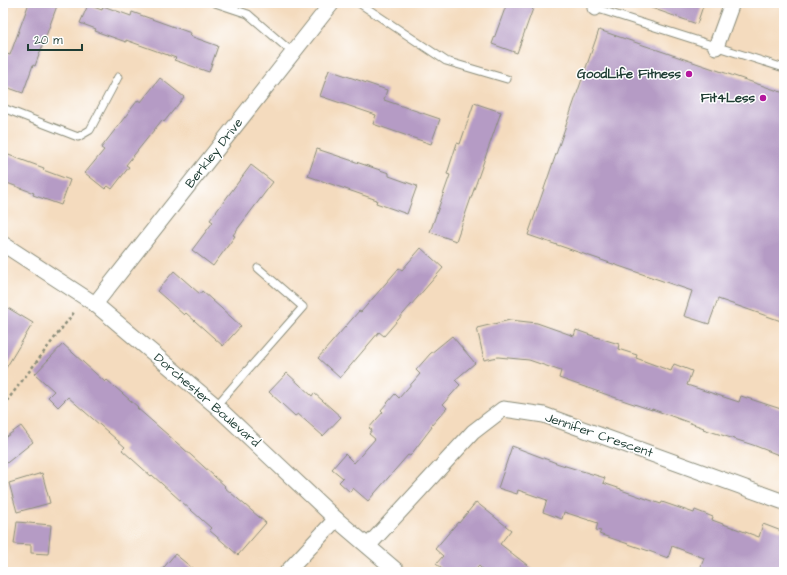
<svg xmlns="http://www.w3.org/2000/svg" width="787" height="575" viewBox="0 0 787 575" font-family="'Architects Daughter',sans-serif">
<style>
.building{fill:#b59bc5}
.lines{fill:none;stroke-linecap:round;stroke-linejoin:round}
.lane-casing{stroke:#8a8c79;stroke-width:9}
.street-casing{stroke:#8a8c79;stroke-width:17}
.path{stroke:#8a8c79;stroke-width:2.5;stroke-dasharray:3 3;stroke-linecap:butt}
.lane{stroke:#fff;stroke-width:7}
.street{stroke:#fff;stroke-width:15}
.poi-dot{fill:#b5179e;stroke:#fff;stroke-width:1.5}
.labels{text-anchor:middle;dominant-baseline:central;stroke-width:3;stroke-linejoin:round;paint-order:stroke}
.poi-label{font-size:13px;font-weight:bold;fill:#1f3d34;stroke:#fff;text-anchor:end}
.street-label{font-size:13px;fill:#1f3d34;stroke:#fff}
</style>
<rect width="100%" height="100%" fill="#fff"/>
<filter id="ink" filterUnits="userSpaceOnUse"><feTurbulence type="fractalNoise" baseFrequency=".025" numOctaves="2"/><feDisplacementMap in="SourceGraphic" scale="8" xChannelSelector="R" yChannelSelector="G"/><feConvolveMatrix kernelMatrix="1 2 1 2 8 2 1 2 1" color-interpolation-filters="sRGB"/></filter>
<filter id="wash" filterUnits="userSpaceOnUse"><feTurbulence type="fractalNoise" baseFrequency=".012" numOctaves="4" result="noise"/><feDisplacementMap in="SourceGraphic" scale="16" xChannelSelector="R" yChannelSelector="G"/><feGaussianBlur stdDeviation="0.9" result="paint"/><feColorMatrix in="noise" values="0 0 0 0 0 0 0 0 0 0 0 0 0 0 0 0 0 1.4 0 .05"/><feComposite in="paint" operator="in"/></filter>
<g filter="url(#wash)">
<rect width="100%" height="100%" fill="#f4dbbe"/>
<g id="blocks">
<g class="building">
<path d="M29,3H58L35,66L33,65L23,93L3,86V64L7,54L10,55Z"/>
<path d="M507,3H535L517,53L492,44Z"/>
<path d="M643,3H704L697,24L643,5Z"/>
<path d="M88,5L102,10L103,6L131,16L132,12L191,33L190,36L218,46L209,72L174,60L176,58L126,40V42L95,31L96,29L80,23Z"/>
<path d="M599,30L784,93V322L718,299L709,324L684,316L692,291L528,235Z"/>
<path d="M329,70L387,90L384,100L440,119L431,144L373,124L376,115L320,96Z"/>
<path d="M160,78L184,97L164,122L162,120L126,165L129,167L112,189L108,186L105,189L85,173L104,150L101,148L138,100L141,102Z"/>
<path d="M474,103L501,112L456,241L430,232L450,175L447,174L457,143L460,144Z"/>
<path d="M317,149L389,173V176L417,186L407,214L376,203L377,200L308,176Z"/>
<path d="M3,153L44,168L43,170L70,180L61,205L33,195L34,193L7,183L8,180L3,178Z"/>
<path d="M251,165L273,182L233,235L235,236L213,266L192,250L213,222L210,220Z"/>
<path d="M421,248L443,268L384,336L379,332L340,378L318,358L359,311L361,312L399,268L402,270Z"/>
<path d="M174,271L200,294L202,291L241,326L223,346L186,313L184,315L157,291Z"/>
<path d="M3,305L33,323L3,373Z"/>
<path d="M510,320L537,323L574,336L576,330L599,338L619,344L618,349L637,355L636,358L671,371L674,364L692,371L687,385L739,402L741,396L784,410V457L753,445L703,429L704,428L652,409V410L628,402L559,378L561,371L529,360L498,357L484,360L477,328Z"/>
<path d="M452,336L475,363L455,380L460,385L443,404L447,408L431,426L432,427L410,456L408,455L368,501L353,488L350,492L339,482L343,478L332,469L345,454L354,463L375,439L369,434L372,430L369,428L383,412L381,410L395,394L399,398L420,374L416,370L430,354Z"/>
<path d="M63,344L105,382L107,380L138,407L137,408L192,456L225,486L224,487L266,523L238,555L209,530L211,528L152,475L151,476L122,450L125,447L68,397L58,407L48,397L54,391L35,374Z"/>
<path d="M287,373L312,396L314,393L341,417L323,436L298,414L295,416L269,392Z"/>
<path d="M21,426L33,442L3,466V439Z"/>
<path d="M512,446L559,464L605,478L603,483L621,489V490L661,504L662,502L694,513L695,510L713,517L712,520L759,537L763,524L784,532V572H699L704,558L672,546L668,558L646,550L599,534L601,531L596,530L598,523L564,512L562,519L543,512L547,500L518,490L517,494L498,488Z"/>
<path d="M42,473L50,503L17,512L9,483Z"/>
<path d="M476,502L511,530L500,544L536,572H485L479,566L473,572H446L436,564L443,556L435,549L458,522L459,523Z"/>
<path d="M17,522L51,525L48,554L31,553V545L14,544Z"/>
<path d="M175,554L197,572H160Z"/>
</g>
</g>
</g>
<g filter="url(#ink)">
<use href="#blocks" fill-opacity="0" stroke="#8a8c79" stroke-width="1"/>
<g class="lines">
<defs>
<g id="lane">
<path d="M215,3L248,14L293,53"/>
<path d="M359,3L446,61L507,79"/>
<path d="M595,8L784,68"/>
<path d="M3,108L78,137L90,130L118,77"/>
<path d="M216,406L303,307L258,268"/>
</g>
<g id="street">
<path d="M595,8L597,3"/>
<path d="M716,47L732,3"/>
<path d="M3,244L95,304L216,406L336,519L398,572"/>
<path d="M95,304L332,3"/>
<path d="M368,546L473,432L503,409L544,415L784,502"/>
<path d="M287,572L336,519"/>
</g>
</defs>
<use href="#lane" class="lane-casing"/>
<use href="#street" class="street-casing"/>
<path class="path" d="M3,406L75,311"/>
<use href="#lane" class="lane"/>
<use href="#street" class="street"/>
</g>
</g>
<g class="poi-dot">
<circle cx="689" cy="74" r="4"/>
<circle cx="763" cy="98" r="4"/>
</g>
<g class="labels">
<g class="poi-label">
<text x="681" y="74">GoodLife Fitness</text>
<text x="755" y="98">Fit4Less</text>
</g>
<g class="street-label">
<text transform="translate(214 153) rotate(-52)">Berkley Drive</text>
<text transform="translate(207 400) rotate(41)">Dorchester Boulevard</text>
<text transform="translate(599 435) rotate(19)">Jennifer Crescent</text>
</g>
</g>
<rect width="787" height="575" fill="none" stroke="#fff" stroke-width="16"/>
<path d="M28 44v6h54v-6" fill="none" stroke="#1f3d34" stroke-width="2"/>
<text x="34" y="44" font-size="12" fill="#1f3d34" stroke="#ffffff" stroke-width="3" paint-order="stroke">20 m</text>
</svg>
